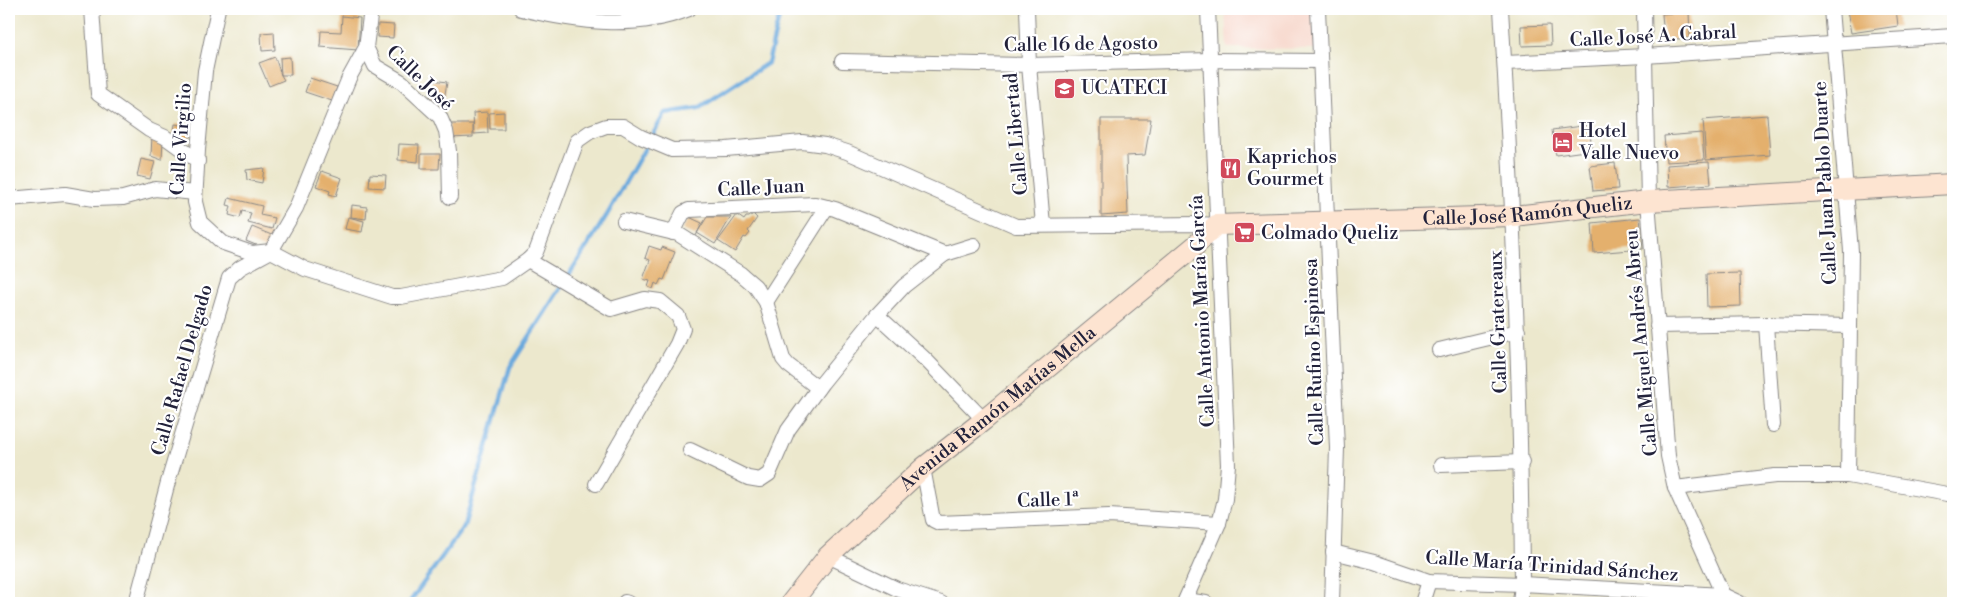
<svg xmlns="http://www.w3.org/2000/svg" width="1962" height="612" viewBox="0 0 1962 612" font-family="'Libre Bodoni',serif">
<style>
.built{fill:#f6d2c4}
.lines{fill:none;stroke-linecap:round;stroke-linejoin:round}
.stream{stroke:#69a8dc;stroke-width:4.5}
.building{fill:#e4b06d}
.street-casing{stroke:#878584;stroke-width:16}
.secondary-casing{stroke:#878584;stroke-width:22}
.street{stroke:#fff;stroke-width:14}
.secondary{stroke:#fde4d1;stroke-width:20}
.labels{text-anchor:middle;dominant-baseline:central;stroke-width:4.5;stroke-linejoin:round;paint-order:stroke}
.street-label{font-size:19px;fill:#22223b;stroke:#fff}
.poi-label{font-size:19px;fill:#22223b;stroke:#fff;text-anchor:start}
</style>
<rect width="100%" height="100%" fill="#fff"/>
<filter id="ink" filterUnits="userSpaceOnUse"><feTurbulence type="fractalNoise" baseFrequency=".02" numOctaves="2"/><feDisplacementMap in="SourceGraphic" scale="10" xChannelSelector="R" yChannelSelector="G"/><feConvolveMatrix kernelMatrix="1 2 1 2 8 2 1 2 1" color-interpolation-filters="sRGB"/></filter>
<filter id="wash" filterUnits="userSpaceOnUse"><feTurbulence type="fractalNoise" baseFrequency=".0096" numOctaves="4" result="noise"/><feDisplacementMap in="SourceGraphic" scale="20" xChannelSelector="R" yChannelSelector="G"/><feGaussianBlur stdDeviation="1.12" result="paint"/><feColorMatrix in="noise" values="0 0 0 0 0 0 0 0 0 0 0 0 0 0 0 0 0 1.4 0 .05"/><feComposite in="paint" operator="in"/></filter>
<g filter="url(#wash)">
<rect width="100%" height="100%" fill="#ece8cd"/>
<path class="built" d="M1225,9H1313L1315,49L1227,48Z"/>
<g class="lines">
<path class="stream" d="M409,603L464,526L510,367L607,215L665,113L699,108L768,63L781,9"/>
</g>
<g id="blocks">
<g class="building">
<path d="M1856,9H1896L1898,26L1851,33L1847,10Z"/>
<path d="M1689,12L1690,38L1664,40L1662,14Z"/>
<path d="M342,16L360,18L358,50L320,47L321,31L341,32Z"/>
<path d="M378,24L394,25L393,38L377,37Z"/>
<path d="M1550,25L1551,45L1522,46L1521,26Z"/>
<path d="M274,32L275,50L262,51L261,33Z"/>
<path d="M275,57L281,75L280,58L290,57L291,75H281L284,80L269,86L259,63Z"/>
<path d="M310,78L337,87L332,101L305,92Z"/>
<path d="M433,80L447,82L444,100L430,98Z"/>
<path d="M487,112L488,133L474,134L473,113Z"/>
<path d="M504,112V129H490L489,113Z"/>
<path d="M1767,115L1770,155L1706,160L1703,120Z"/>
<path d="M1101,119H1151L1145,155L1126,156L1128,214L1101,216Z"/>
<path d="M175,124L192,127L189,140L173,136Z"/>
<path d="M449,124H473V137L449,138Z"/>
<path d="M1589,125L1592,150L1556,155L1552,130Z"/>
<path d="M1702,133L1704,160L1666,162L1664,136Z"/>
<path d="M152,135L163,139L162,160L151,156Z"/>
<path d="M399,144L419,145L418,162L398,160Z"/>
<path d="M421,154H440L439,169H421Z"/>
<path d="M141,159L155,162L150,179L137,176Z"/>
<path d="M1709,162L1711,184L1668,187L1667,165Z"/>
<path d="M1615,163L1618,189L1593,191L1590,166Z"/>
<path d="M264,168L262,183L247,180L246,170Z"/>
<path d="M322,171L342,178L336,196L329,194L330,191L316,186Z"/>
<path d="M370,174L386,175L385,188L369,187Z"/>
<path d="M229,198L262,206L260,215L275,218L272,229L248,223L251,213L242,211L240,218L229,215L231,206L227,205Z"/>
<path d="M352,205L367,207L366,219L351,217Z"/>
<path d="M753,214L757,218L748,231L750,233L746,238L744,237L735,252L718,241L737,215L744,220L746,217H749Z"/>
<path d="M348,217L364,221L362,232L345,229Z"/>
<path d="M689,217L702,223L696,236L682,230Z"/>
<path d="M707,217H731L715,244L697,233Z"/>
<path d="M1640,218L1643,249L1594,253L1592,223Z"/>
<path d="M252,227L274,236L268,250L246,241Z"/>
<path d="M649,246L661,250L662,247L675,252L664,280L661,279L658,285L655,283L653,289L648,287L650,281L643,279L650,260L645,258Z"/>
<path d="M1740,273L1741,306L1707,307L1706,274Z"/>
</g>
</g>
</g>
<g filter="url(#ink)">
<use href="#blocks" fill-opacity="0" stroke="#878584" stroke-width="1"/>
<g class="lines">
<defs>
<g id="street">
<path d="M92,9L98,94L149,130L165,137L198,161"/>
<path d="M218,9L205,71L198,150L195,202L200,222L223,243L252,253L271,251L305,269L392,297H401L502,278L528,260L536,252L577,141L590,132L606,126H623L641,137L672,150L726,149L802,142L825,145L847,152L1016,226L1199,224L1216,225"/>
<path d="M521,9C577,22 634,31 689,9"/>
<path d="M1027,9L1029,65L1043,225"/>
<path d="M1318,9L1337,448L1332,603"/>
<path d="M1501,9C1513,200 1521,392 1522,584L1520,603"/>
<path d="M1644,9L1648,201L1668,456L1675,488L1723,595V603"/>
<path d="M1831,9L1851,251L1848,476"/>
<path d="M366,47L375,66L402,82L440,117L446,131L449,151L450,197"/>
<path d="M842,61L1029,65L1210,60L1320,61"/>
<path d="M1505,63L1645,56L1953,36"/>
<path d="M9,199L65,194L94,199L123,198L155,189L195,193"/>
<path d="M624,221L678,234L741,274L755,286L766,302L783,359L788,365L818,388"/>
<path d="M673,233L683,213L689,210L815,204L835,209L945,254"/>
<path d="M528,260L611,309L645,299L660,301L678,316L683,329L677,344L596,484"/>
<path d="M766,302L827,207"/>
<path d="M877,315L927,361L984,420"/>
<path d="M1766,324L1773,425"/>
<path d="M1657,326L1766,324L1849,326"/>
<path d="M1439,350L1518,331"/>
<path d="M690,450L748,478L760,480L769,474L788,430L822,383L877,315L904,286L945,254L974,245"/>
<path d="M1441,465L1522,462"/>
<path d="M923,468L933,520L939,523L1109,516L1219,523"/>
<path d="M1675,488L1775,476H1848L1947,494"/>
<path d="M1333,552L1374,562L1429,581L1522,584L1723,595L1740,603"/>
<path d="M828,556L897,589L941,603"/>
<path d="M1186,600L1206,603"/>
<path d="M625,602L628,603"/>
<path d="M136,603L168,482L229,278L240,268L271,251L296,208L349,78L366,47L371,9"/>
<path d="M1184,603L1219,523L1225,499L1228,465L1208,9"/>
<path d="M1422,603L1429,581"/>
</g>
<g id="secondary">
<path id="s1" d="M791,603L828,556L923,468L984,420L1195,246L1216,225L1513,216L1648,201L1953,184"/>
</g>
</defs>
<use href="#street" class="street-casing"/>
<use href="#secondary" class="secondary-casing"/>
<use href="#street" class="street"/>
<use href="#secondary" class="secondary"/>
</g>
</g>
<defs>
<symbol id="school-square" viewBox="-11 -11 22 22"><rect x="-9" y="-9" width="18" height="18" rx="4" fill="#d1495b" stroke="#fff"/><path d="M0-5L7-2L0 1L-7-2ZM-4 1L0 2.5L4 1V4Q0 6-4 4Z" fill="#fff"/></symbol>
<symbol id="hotel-square" viewBox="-11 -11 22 22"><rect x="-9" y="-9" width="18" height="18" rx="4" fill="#d1495b" stroke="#fff"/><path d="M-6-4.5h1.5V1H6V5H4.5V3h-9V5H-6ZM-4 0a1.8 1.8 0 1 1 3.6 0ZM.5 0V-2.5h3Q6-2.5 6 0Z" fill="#fff"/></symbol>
<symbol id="restaurant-square" viewBox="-11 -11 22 22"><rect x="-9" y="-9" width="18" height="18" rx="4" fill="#d1495b" stroke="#fff"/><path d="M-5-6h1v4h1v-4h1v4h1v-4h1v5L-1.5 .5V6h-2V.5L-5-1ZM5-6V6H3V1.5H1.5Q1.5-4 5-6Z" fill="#fff"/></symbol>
<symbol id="supermarket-square" viewBox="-11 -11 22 22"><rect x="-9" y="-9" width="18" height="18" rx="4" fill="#d1495b" stroke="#fff"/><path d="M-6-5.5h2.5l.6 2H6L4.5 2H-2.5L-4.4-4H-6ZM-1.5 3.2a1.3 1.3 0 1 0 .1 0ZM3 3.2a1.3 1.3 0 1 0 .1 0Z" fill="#fff"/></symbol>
</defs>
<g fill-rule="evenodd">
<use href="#school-square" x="1052" y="76" width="25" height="25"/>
<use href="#hotel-square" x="1550" y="130" width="25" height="25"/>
<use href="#restaurant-square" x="1218" y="156" width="25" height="25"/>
<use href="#supermarket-square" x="1232" y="220" width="25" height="25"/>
</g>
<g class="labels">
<g class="street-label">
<text transform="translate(1653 36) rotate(-3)">Calle José A. Cabral</text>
<text transform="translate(1081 44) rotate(-1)">Calle 16 de Agosto</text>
<text transform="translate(420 78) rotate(44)">Calle José</text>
<text transform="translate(1016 134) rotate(-95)">Calle Libertad</text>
<text transform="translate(181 139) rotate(-86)">Calle Virgilio</text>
<text transform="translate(1825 183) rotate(-93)">Calle Juan Pablo Duarte</text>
<text transform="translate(761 188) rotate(-3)">Calle Juan</text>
<text stroke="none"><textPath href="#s1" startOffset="882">Calle José Ramón Queliz</textPath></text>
<text transform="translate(1202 311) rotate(-93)">Calle Antonio María García</text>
<text transform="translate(1498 322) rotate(-92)">Calle Gratereaux</text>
<text transform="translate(1641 343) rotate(-95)">Calle Miguel Andrés Abreu</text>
<text transform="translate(1314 352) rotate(-92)">Calle Rufino Espinosa</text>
<text transform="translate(182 370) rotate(-74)">Calle Rafael Delgado</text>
<text stroke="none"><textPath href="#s1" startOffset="285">Avenida Ramón Matías Mella</textPath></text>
<text transform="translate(1048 500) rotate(-2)">Calle 1ª</text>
<text transform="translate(1552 566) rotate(4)">Calle María Trinidad Sánchez</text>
</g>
<g class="poi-label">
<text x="1081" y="88">UCATECI</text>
<text x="1579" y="131">Hotel<tspan x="1579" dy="22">Valle Nuevo</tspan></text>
<text x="1247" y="157">Kaprichos<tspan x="1247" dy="22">Gourmet</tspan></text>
<text x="1261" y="233">Colmado Queliz</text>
</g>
</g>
<rect width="1962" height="612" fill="none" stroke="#fff" stroke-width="30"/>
</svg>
